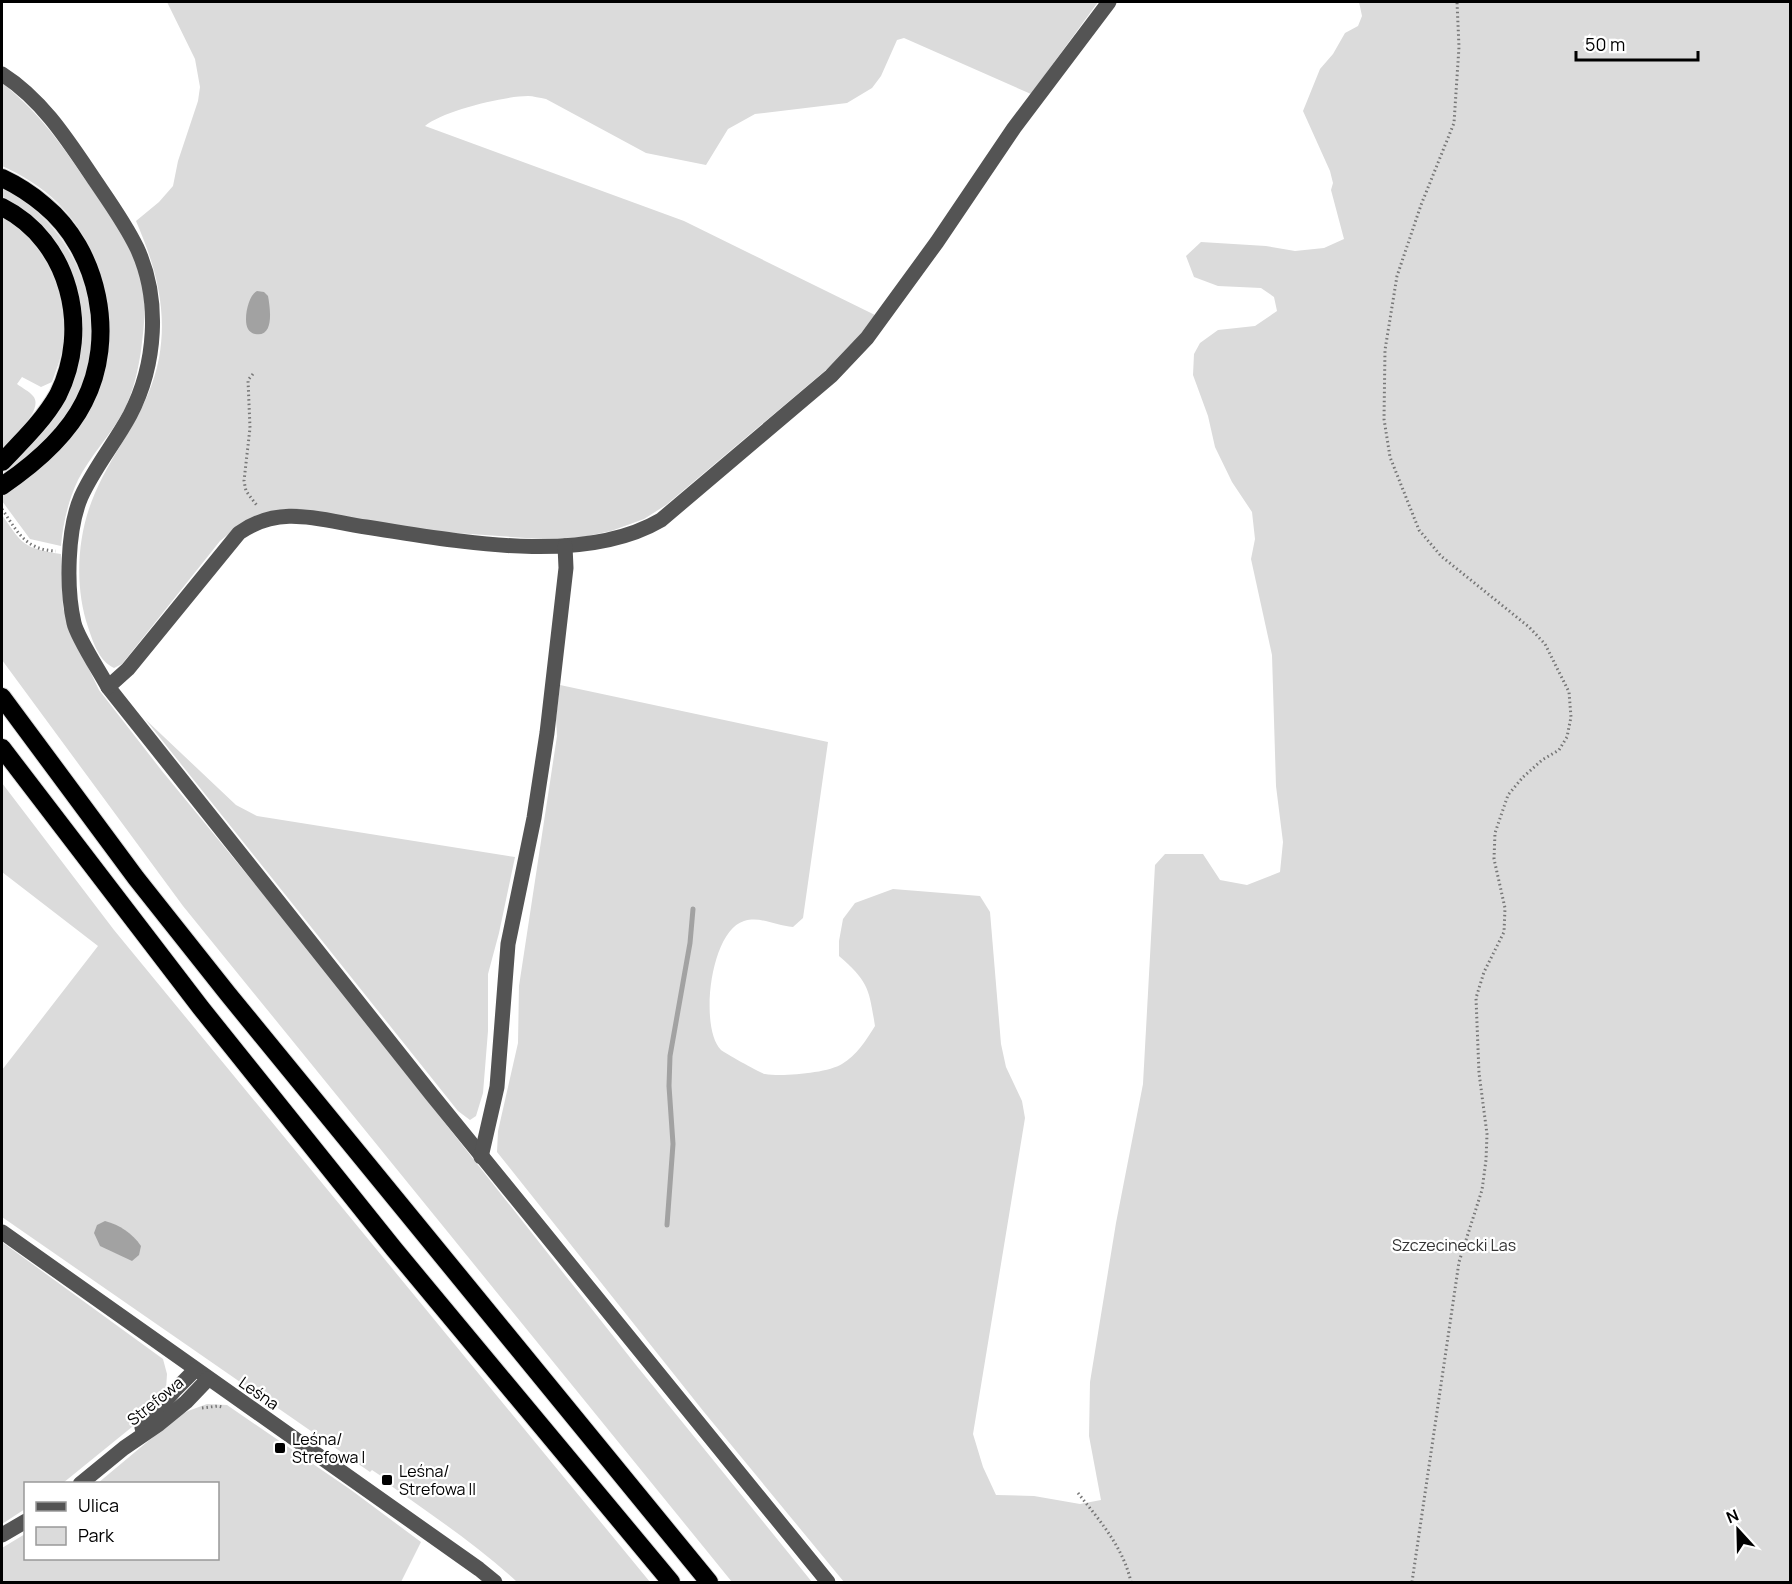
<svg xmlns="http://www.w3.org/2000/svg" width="1792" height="1584" viewBox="0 0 1792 1584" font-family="Manrope,sans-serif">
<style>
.green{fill:#dbdbdb}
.water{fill:#a2a2a2}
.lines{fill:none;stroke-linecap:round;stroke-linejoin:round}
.stream{stroke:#a2a2a2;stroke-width:5}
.highway-casing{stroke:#dbdbdb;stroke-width:20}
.path{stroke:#767676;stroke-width:3;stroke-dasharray:1.5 3;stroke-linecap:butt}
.minor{stroke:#545454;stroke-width:15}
.highway{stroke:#000;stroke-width:18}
.poi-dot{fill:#000;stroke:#fff;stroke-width:2}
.labels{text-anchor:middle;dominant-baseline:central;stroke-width:4.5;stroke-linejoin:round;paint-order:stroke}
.park-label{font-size:16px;fill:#323232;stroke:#fff}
.street-label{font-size:16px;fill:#000;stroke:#fff}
.poi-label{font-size:16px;fill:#000;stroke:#fff;text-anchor:start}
</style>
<rect width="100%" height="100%" fill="#fff"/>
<g class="green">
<path d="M167,2H1098L1031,94L904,38L897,40L881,76L872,88L847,103L755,114L728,129L706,165L646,153L546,99C540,98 533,96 528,96C504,96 442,111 425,126L684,221L875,315L846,353L666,505L644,519L611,531L578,538L555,540L427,531L294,509C261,511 245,520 220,541L122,664L114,668C99,661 93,642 88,627C74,585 77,534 95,493C116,445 149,411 159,358C168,309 155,265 136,221L159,202L173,186L178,161L198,101L200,87L195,59Z"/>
<path d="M1359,2H1790V1582H844L704,1412L497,1152L498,1131L518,1043L519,986L557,736L556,719L560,685L828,742L803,918L793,927C776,926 761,916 744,921C710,931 699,1028 721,1050C725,1053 760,1073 765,1074C782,1077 828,1073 842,1064C856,1056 867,1039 875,1026C869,989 869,982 839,956V941L843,919L855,903L893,889L980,896L990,912L1001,1044L1006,1067L1022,1101L1025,1118L973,1434L983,1467L996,1495L1034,1496L1080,1504L1101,1500L1089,1436L1090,1382L1116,1223L1143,1084L1155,865L1165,854H1203L1220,880L1247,885L1280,872L1283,842L1276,786L1272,655L1251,559L1255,539L1252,512L1232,482L1215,447L1208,416L1193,375L1194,354L1200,343L1218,330L1255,326L1277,311L1274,297L1261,288L1218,286L1194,277L1186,256L1201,242L1266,246L1295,251L1324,248L1344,239L1331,190L1333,183L1330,171L1303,111L1320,69L1333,54L1345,33L1358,26L1362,16Z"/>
<path d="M2,83C36,110 58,139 82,175C108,212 139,250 144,296C146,314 143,333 141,351C138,370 133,394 123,412C110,436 90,456 78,480C68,501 63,524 61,546L30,539L2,501V493C28,473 58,456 78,429C129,361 116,262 58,203C42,187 22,175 2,166Z"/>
<path d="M2,188C83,229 118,331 69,411C54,435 32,452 10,469L5,470C25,451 49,430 63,405C104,328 80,237 2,196Z"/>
<path d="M2,217C43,240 68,291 64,338C63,353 57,368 52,382L41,387L22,377L17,384C22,388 29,391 33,396C45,410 11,438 2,448Z"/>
<path d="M2,515C23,545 23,548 61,554L63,608L74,638L99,690L162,771L295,933L636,1365L812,1582H732L183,906L2,660Z"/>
<path d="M145,719L236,805L257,816L515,857L499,933L488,974V1031L483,1093L476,1116L470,1120L458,1111Z"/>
<path d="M2,783L114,930L650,1582H517C475,1543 427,1512 380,1478L381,1476L372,1470L370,1472L2,1217V1070L98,946L2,872Z"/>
<path d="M2,1242L163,1359L167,1374L166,1389L143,1418L63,1483L26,1484L25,1509L2,1524Z"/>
<path d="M207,1404L227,1405L351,1490L421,1542L401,1582H2V1548L25,1534L26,1558H218V1484L98,1483L177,1417L188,1411Z"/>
</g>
<g class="water">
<path d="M257,291L264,292L268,296C270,307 275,338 255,334C253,334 249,331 248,329C243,321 248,295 257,291Z"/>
<path d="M105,1221C120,1225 132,1233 141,1246L139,1255L132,1261L100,1246L94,1233L97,1225Z"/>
</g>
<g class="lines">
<path class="stream" d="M667,1225L673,1144L669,1086L670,1056L690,943L693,909"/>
<defs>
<g id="highway">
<path d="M2,178C17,185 31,194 44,205C99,250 117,338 84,402C67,436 33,465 2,486"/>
<path d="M2,207C70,241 91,329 58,395C44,420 22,441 2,462"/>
<path d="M2,697L136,878L228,994L709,1582"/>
<path d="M2,748L201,1008L394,1249L671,1582"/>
</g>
</defs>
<use href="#highway" class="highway-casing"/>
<g class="path">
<path d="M253,374L248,380L250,428L244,481L246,491L258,507"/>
<path d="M2,509C17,531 25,550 56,551"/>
<path d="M202,1408L218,1406L222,1407"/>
<path d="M1078,1493C1100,1521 1123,1547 1131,1582"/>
<path d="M1412,1582L1459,1262L1482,1190L1486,1160L1487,1134L1479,1073L1476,998L1484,972L1504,932L1505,908L1494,859L1495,833L1508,795L1523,777L1542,760L1559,750L1567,737L1571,717L1569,692L1545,644L1529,627L1441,556L1419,530L1390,457L1384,419L1385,350L1397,276L1421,205L1454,123L1459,47L1457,2"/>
</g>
<g class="minor">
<path d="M2,74C43,100 69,142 96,182C111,204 126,225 137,248C161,300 156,365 130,415C115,443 94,468 81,497C67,530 66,588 74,623C77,637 100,672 108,687L432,1095L828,1582"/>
<path d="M108,687L128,669L239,533C280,504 320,520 366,527C453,540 581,567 661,520L831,376L867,338L937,242L1014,128L1109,2"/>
<path d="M481,1157L497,1087L508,944L534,818L547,733L566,568L565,546"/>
<path d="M2,1232L479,1569L495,1582"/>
<path d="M142,1428L174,1391L195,1370"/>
<path d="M80,1484L124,1448L159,1424L186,1402L208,1379"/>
<path d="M2,1535L26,1521"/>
</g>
<use href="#highway" class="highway"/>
</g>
<g class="poi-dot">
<rect x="274" y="1442" width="12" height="12" rx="3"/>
<rect x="381" y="1474" width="12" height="12" rx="3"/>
</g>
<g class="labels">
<g class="park-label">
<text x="1454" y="1245">Szczecinecki Las</text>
</g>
<g class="street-label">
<text transform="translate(259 1393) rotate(35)">Leśna</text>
<text transform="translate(155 1401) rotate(-39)">Strefowa</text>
</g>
<g class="poi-label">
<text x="292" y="1439">Leśna/<tspan x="292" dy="18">Strefowa I</tspan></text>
<text x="399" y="1471">Leśna/<tspan x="399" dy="18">Strefowa II</tspan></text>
</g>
</g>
<rect width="1792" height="1584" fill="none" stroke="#000000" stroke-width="6"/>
<rect x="24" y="1482" width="195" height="78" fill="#ffffff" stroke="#999999" stroke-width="1.5"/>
<rect x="36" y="1502" width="30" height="9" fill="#545454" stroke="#999999" stroke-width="1.5"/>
<text x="78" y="1512" font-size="18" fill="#000000">Ulica</text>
<rect x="36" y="1527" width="30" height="18" fill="#dbdbdb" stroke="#999999" stroke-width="1.5"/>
<text x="78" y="1542" font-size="18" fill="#000000">Park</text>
<g transform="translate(1738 1530) rotate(338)" stroke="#ffffff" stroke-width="4.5" paint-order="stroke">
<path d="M0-4.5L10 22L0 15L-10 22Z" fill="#000000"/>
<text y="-9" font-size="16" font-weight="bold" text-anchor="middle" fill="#000000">N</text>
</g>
<path d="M1576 51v9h122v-9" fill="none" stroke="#000000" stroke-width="3"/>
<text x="1585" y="51" font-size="18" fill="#000000" stroke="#ffffff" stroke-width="4.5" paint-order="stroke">50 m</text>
</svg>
